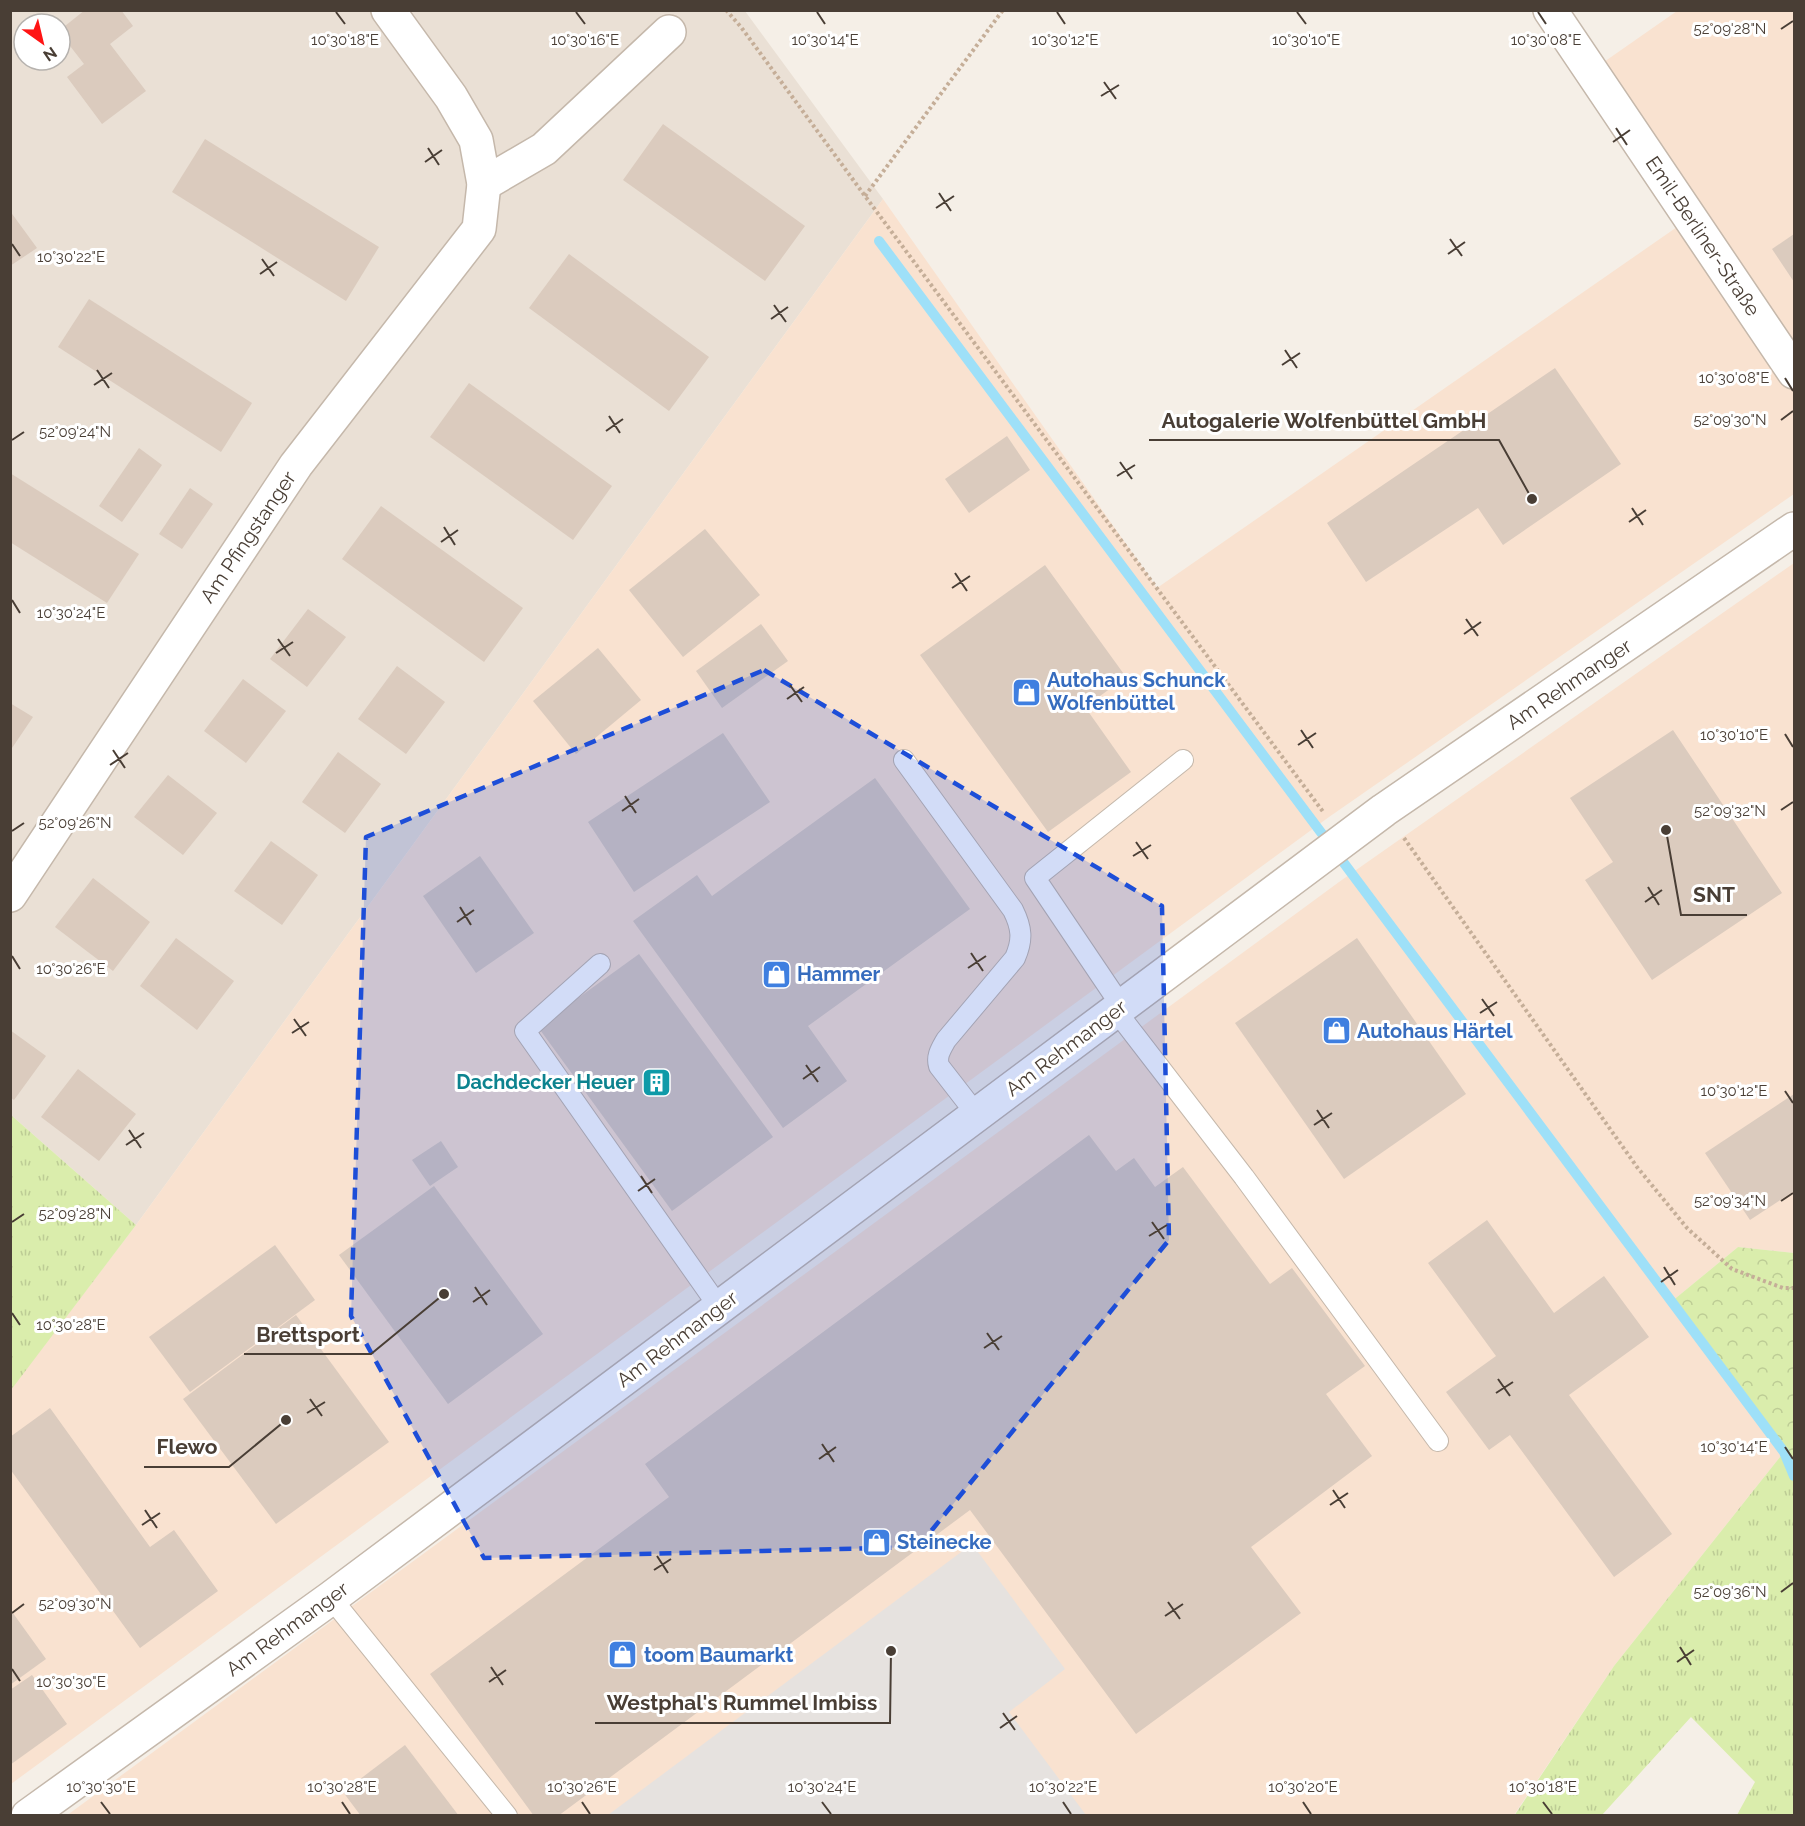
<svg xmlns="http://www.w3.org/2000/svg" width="1805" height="1826" viewBox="0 0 1805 1826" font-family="Raleway,sans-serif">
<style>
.residential{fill:#eae0d5;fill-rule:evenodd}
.commercial{fill:#f9e2d0}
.grass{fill:url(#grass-tufts)}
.forest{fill:url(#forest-crowns)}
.parking{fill:#e6e2df}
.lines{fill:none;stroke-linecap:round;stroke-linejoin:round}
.stream{stroke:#9ee0f8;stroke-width:10}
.building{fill:#dbcbbe}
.lane-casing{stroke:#c5b8ab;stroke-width:22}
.street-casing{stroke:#c5b8ab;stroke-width:36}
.path{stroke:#c5ae98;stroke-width:4;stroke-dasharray:3 3;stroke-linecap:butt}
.lane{stroke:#fff;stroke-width:20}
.street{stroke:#fff;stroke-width:33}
.marked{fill:#1d4ed8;fill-opacity:0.2;stroke:#1d4ed8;stroke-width:4.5;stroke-dasharray:12 8;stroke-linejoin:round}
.ticks{fill:none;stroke:#493e35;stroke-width:2}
.labels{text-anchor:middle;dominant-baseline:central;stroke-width:6;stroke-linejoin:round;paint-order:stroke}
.street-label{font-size:20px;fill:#493e35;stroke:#fff}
.shop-label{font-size:20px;font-weight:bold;fill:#366cbe;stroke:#fff;text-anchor:start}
.culture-label{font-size:20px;font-weight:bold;fill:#0d838f;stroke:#fff;text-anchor:end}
.ticks-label{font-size:15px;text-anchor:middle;fill:#493e35;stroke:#fff;stroke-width:6;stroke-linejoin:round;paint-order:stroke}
.leader{fill:none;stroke:#493e35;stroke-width:2}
.callout-dot{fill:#493e35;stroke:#fff;stroke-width:2}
.callout-label{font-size:21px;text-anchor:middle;font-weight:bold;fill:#493e35;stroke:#fff;stroke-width:6;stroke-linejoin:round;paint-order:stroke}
</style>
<defs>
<pattern id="grass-tufts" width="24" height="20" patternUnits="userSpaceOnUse" patternTransform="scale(1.5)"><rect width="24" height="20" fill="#daedac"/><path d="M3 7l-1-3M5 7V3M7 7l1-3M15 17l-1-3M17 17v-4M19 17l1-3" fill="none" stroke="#bdcc95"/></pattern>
<pattern id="forest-crowns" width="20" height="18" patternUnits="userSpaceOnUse" patternTransform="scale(1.5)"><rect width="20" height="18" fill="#daedac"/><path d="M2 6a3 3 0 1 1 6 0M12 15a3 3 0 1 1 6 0" fill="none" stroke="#bdcc95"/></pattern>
</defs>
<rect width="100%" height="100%" fill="#f5efe7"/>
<path class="residential" d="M11,11H745L883,199L136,1225L11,1115ZM24,24H60V60H24Z"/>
<g class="commercial">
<path d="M1677,11H1794V494L1329,817L11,1784L10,1390L136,1225L883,199L1157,588L1690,218L1591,71Z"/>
<path d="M1794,563V1253L1738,1247L1671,1302L1784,1452L1614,1666L1514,1815L66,1816L1339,882Z"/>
</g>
<g class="grass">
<path d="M11,1115L136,1225L11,1390Z"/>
<path d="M1784,1452L1794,1457V1815H1737L1755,1782L1691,1717L1602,1815L1514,1816L1614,1666Z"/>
</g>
<path class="forest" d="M1738,1247L1794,1253V1457L1784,1452L1671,1302Z"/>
<path class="parking" d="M972,1544L1065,1669L1009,1712L1086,1815H608Z"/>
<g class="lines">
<path class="stream" d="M879,241L1784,1452L1794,1476"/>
</g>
<g class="building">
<path d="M85,10H121L133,26L110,44L146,91L102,124L67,77L84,64L60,33V30Z"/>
<path d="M663,124L805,226L765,281L623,180Z"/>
<path d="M205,139L379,247L346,301L172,192Z"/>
<path d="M10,211L37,248L10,266Z"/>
<path d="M1794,234V282L1772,249Z"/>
<path d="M569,254L709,357L669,411L529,308Z"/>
<path d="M89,299L252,403L221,452L58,347Z"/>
<path d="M1555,368L1621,464L1503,545L1478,508L1366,582L1327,523Z"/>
<path d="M469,383L612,486L573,540L430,437Z"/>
<path d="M1007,436L1030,470L969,513L945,479Z"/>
<path d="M139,448L162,465L122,522L99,506Z"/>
<path d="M10,473L139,554L107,603L10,542Z"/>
<path d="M190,488L213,504L182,549L159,534Z"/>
<path d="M381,506L523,608L484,662L342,559Z"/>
<path d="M705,529L760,595L683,657L629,590Z"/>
<path d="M1045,565L1126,677L1085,707L1131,772L1048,832L920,655Z"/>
<path d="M308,609L346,637L307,687L270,659Z"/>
<path d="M761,624L788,661L722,708L696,671Z"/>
<path d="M598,648L641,700L576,754L533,701Z"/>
<path d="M397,666L445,702L406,754L358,719Z"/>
<path d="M243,679L286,711L246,763L204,731Z"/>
<path d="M10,703L33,717L10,751Z"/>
<path d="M1673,730L1782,893L1652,980L1585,880L1613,862L1570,798Z"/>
<path d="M723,733L770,802L634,892L588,822Z"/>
<path d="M338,752L381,784L345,833L302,802Z"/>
<path d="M168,775L217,813L183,855L134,817Z"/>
<path d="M875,778L970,909L808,1026L847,1081L783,1128L633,921L697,875L712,896Z"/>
<path d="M271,841L318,875L282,925L234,891Z"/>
<path d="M480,856L534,933L476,973L423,896Z"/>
<path d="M93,878L150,922L113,971L55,927Z"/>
<path d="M176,938L234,981L197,1030L140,986Z"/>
<path d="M1357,938L1466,1094L1344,1179L1235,1023Z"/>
<path d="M639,954L773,1137L672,1211L538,1027Z"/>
<path d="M10,1030L46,1056L14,1100L10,1097Z"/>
<path d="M78,1069L136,1114L99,1161L41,1117Z"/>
<path d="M1794,1094V1191L1750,1220L1705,1153Z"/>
<path d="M1089,1135L1116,1171L1134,1158L1155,1187L1183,1167L1270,1284L1292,1268L1365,1366L1326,1394L1372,1456L1251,1547L1301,1613L1136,1734L970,1510L558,1816H534L430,1674L669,1497L645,1464Z"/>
<path d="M441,1141L458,1167L430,1186L412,1160Z"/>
<path d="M434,1186L543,1334L448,1404L339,1255Z"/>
<path d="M1487,1220L1554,1313L1604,1276L1649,1337L1569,1395L1672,1534L1614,1577L1510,1435L1489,1450L1446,1392L1496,1356L1428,1263Z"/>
<path d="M275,1245L315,1300L190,1392L149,1337Z"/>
<path d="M296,1315L389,1442L276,1524L183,1399Z"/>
<path d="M50,1408L150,1547L174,1530L218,1591L140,1648L10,1469V1437Z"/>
<path d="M10,1609L46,1659L10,1685Z"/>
<path d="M32,1675L67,1724L10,1765V1690Z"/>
<path d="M405,1745L459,1816H361L343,1792Z"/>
</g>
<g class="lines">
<defs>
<g id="lane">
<path d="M904,760L1013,910C1022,928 1023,940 1015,958L946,1040C941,1049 936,1056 939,1066L977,1115"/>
<path d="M600,964L525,1031L719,1307"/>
<path d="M1122,1007L1035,878L1183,760"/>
<path d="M1116,1011L1244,1177L1438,1441"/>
<path d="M331,1598L507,1816"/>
</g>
<g id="street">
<path d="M1550,10L1794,372"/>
<path d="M484,184L544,149L669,32"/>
<path d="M10,895L296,465L479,229L484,184L476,140L451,97L388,10"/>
<path d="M28,1816L331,1598L1384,810L1794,529"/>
</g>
</defs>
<use href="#lane" class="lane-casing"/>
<use href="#street" class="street-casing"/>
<g class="path">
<path d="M726,10L741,27L865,196L1324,813"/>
<path d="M865,196L1003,10"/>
<path d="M1404,838L1637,1167L1687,1228L1732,1269L1783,1288H1794"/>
</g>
<use href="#lane" class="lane"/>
<use href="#street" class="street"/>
</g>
<path class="marked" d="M764,670L1162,906L1169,1240L918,1547L484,1558L351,1316L366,837Z"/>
<path class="ticks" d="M336,12L345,24M576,12L585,24M817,12L825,24M1057,12L1065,24M1297,12L1306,24M1538,12L1546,24M1781,29L1793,21M1104,82L1116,99M1101,96L1119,85M1616,128L1627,145M1613,142L1630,130M428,148L439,165M425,162L442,150M939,193L951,211M936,208L954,196M1450,239L1462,256M12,244L20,256M1448,254L1465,242M262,259L274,276M260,274L277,262M774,305L786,322M771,319L788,307M1285,350L1297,368M1282,365L1300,353M97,370L109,388M1785,378L1793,391M94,385L112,373M609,416L620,433M1781,420L1793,411M606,431L623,419M12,440L24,432M1120,462L1132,479M1117,476L1135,465M1632,508L1643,525M1629,522L1646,510M444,527L455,545M441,542L458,530M955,573L967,591M952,588L970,576M12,600L20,613M1466,619L1478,636M1464,634L1481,622M278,639L290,656M276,653L293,642M790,685L802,702M787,699L804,687M1301,730L1313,748M1785,734L1793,747M1298,745L1316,733M113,750L125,768M110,765L128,753M625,796L636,813M1781,810L1793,802M622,811L639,799M12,831L24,823M1136,842L1148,859M1133,856L1151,845M1648,887L1659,905M1645,902L1662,890M460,907L471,925M457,922L474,910M971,953L983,971M12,956L20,969M968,968L986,956M1482,999L1494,1016M1480,1013L1497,1002M294,1019L306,1036M292,1033L309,1022M806,1065L818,1082M803,1079L820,1067M1785,1091L1793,1103M1317,1110L1329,1128M1314,1125L1332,1113M129,1130L141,1148M126,1145L144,1133M641,1176L652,1193M638,1191L655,1179M1781,1201L1793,1193M12,1222L24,1214M1152,1222L1164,1239M1149,1236L1167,1225M1664,1267L1675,1285M1661,1282L1678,1270M475,1287L487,1305M473,1302L490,1290M12,1313L20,1325M987,1333L999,1350M984,1348L1002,1336M1498,1379L1510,1396M1496,1393L1513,1382M310,1399L322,1416M307,1413L325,1402M822,1444L834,1462M1785,1447L1793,1459M819,1459L836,1447M1333,1490L1345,1508M1330,1505L1348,1493M145,1510L157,1528M142,1525L160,1513M657,1556L668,1573M654,1570L671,1559M1781,1592L1793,1583M1168,1602L1180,1619M12,1613L24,1604M1165,1616L1183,1604M1680,1647L1691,1665M1677,1662L1694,1650M491,1667L503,1685M12,1669L20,1681M489,1682L506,1670M1003,1713L1015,1730M1000,1728L1017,1716M101,1802L110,1814M342,1802L350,1814M582,1802L590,1814M822,1802L831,1814M1063,1802L1071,1814M1303,1802L1311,1814M1543,1802L1552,1814"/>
<defs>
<symbol id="shop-square" viewBox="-11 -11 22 22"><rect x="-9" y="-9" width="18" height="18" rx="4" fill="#3f7fe0" stroke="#fff"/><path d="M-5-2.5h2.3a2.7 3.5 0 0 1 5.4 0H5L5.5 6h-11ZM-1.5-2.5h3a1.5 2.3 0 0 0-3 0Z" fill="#fff"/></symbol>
<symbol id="building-square" viewBox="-11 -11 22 22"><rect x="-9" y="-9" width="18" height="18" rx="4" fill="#0f9aa8" stroke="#fff"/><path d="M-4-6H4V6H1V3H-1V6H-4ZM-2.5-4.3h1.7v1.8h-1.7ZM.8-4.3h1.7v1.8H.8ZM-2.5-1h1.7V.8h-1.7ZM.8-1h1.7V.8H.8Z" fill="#fff"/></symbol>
</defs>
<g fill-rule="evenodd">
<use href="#shop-square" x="1010" y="676" width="33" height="33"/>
<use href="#shop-square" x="760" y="958" width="33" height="33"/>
<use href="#shop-square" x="1320" y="1014" width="33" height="33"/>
<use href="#building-square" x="640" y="1066" width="33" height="33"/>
<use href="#shop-square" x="860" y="1526" width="33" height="33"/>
<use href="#shop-square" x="606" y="1638" width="33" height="33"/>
</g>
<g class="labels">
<g class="street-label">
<text transform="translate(1703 236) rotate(56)">Emil-Berliner-Straße</text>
<text transform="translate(248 537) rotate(-56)">Am Pfingstanger</text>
<text transform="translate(1569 684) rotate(-34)">Am Rehmanger</text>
<text transform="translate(1066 1048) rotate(-37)">Am Rehmanger</text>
<text transform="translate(677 1339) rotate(-37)">Am Rehmanger</text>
<text transform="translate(287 1629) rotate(-36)">Am Rehmanger</text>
</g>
<g class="shop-label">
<text x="1047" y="680">Autohaus Schunck<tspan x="1047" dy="23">Wolfenbüttel</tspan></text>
<text x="797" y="974">Hammer</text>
<text x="1357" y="1031">Autohaus Härtel</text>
<text x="897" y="1542">Steinecke</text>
<text x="644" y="1655">toom Baumarkt</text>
</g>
<g class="culture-label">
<text x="635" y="1082">Dachdecker Heuer</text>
</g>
</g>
<g class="ticks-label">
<text x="1730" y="34">52°09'28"N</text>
<text x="1546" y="45">10°30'08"E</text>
<text x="345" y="45">10°30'18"E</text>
<text x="585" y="45">10°30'16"E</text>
<text x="1065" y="45">10°30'12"E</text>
<text x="825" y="45">10°30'14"E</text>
<text x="1306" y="45">10°30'10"E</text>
<text x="71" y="262">10°30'22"E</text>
<text x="1734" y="383">10°30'08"E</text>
<text x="1730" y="425">52°09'30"N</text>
<text x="75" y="437">52°09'24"N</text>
<text x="71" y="618">10°30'24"E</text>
<text x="1734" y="740">10°30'10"E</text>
<text x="1730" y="816">52°09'32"N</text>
<text x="75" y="828">52°09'26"N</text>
<text x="71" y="974">10°30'26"E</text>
<text x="1734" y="1096">10°30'12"E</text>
<text x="1730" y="1206">52°09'34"N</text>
<text x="75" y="1219">52°09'28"N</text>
<text x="71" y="1330">10°30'28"E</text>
<text x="1734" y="1452">10°30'14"E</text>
<text x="1730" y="1597">52°09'36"N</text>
<text x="75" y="1609">52°09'30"N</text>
<text x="71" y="1687">10°30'30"E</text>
<text x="101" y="1792">10°30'30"E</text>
<text x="342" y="1792">10°30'28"E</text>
<text x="582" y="1792">10°30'26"E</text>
<text x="822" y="1792">10°30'24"E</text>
<text x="1063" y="1792">10°30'22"E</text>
<text x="1303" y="1792">10°30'20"E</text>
<text x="1543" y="1792">10°30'18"E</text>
</g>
<path class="leader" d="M1532 499L1499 440H1149M1666 830L1681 915H1747M444 1294L371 1354H244M286 1420L229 1467H144M891 1651L890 1723H595"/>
<g class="callout-dot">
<circle cx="1532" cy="499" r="6"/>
<circle cx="1666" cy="830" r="6"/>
<circle cx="444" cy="1294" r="6"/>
<circle cx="286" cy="1420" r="6"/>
<circle cx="891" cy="1651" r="6"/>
</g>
<g class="callout-label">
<text x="1324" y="428">Autogalerie Wolfenbüttel GmbH</text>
<text x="1714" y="902">SNT</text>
<text x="308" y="1342">Brettsport</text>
<text x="187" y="1454">Flewo</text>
<text x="742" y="1710">Westphal's Rummel Imbiss</text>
</g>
<rect width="1805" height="1826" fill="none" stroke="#493e35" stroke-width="24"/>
<g transform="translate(42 42) rotate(146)"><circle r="28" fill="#ffffff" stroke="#b6b2ae" stroke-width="1.5"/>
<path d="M0-4.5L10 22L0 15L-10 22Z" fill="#ff1414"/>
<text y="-9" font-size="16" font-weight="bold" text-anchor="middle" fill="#493e35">N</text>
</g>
</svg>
